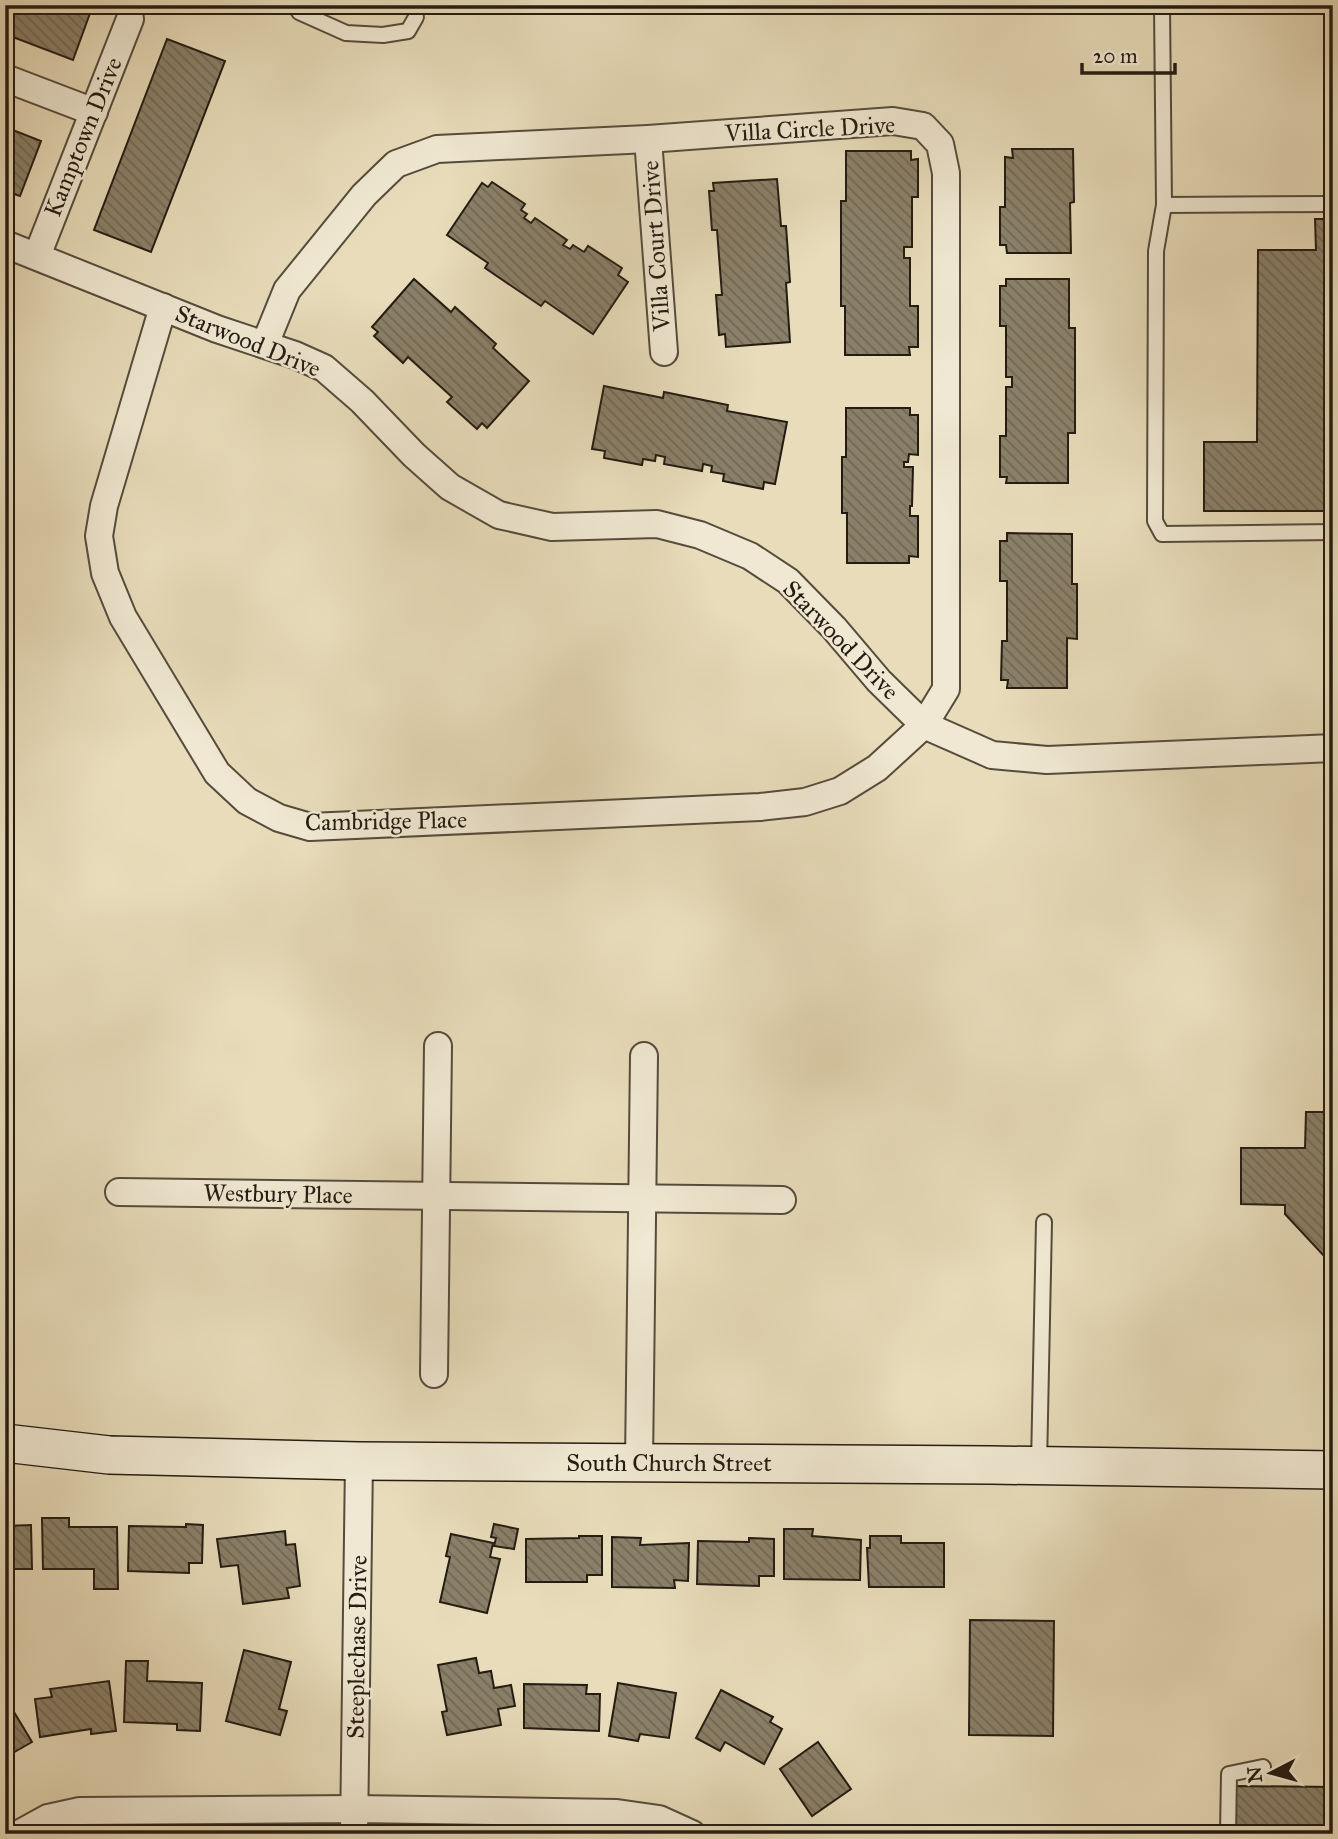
<svg xmlns="http://www.w3.org/2000/svg" width="1338" height="1839" viewBox="0 0 1338 1839" font-family="'IM FELL Great Primer',serif">
<style>
.building{fill:url(#building-back-hatch);stroke:#241c12;stroke-width:2}
.lines{fill:none;stroke-linecap:round;stroke-linejoin:round}
.lane-casing{stroke:#554c3c;stroke-width:18}
.street-casing{stroke:#554c3c;stroke-width:30}
.secondary-casing{stroke:#241c12;stroke-width:40}
.lane{stroke:#f0e8d2;stroke-width:14}
.street{stroke:#f0e8d2;stroke-width:26}
.secondary{stroke:#f0e8d2;stroke-width:37}
.labels{text-anchor:middle;dominant-baseline:central;stroke-width:5;stroke-linejoin:round;paint-order:stroke}
.street-label{font-size:24px;fill:#241c12;stroke:#f0e8d2}
</style>
<defs>
<pattern id="building-back-hatch" width="6" height="6" patternUnits="userSpaceOnUse" patternTransform="scale(1.75)"><rect width="6" height="6" fill="#8a8069"/><path d="M-1 5l2 2M0 0l6 6M5-1l2 2" fill="none" stroke="#716855"/></pattern>
</defs>
<rect width="100%" height="100%" fill="#e8dcba"/>
<filter id="stains"><feTurbulence type="fractalNoise" baseFrequency=".00286" numOctaves="4"/><feColorMatrix values="0 0 0 0 .2 0 0 0 0 .09 0 0 0 0 .02 0 0 0 .5 -.17"/></filter>
<radialGradient id="worn" r=".72"><stop offset=".6" stop-color="#630" stop-opacity="0"/><stop offset="1" stop-color="#630" stop-opacity=".3"/></radialGradient>
<g class="building">
<path d="M5,5H93L73,60L5,34Z"/>
<path d="M167,39L225,61L151,252L94,230Z"/>
<path d="M5,127L41,141L20,196L5,191Z"/>
<path d="M1012,149H1073L1074,202L1070,203L1071,253H1007L1006,245H1000V207H1005V157L1013,158Z"/>
<path d="M846,151H911V160L918,159V197H912V247H904V258H910V306H918V347H909L910,355H845V306H841V201H846Z"/>
<path d="M777,179L781,226H786L790,282L786,283L790,342L726,347L725,334L719,335L716,295H722L717,230H712L709,191H714L713,183Z"/>
<path d="M492,182L525,204L521,210L527,214L524,218L531,223L535,218L567,240L563,245L570,249L573,245L584,252L588,246L622,268L618,275L628,282L593,334L545,301L541,306L485,268L488,263L447,235L482,183L488,187Z"/>
<path d="M1315,219H1333V511H1204V442H1257L1258,250H1316Z"/>
<path d="M414,279L451,312L455,307L496,344L493,348L529,381L487,428L482,423L477,429L447,402L452,397L408,357L403,363L374,336L378,332L372,327Z"/>
<path d="M1006,279H1069V328H1075V433H1068V483H1006L1007,477H1000V436H1006V387H1012V377H1006V326H1000V286H1006Z"/>
<path d="M604,386L663,398L664,392L728,405L727,411L787,422L775,484L764,482L763,489L723,481L724,474L711,472L712,466L703,464L702,471L664,464L665,457L656,455L655,461L643,459L642,465L604,458L605,451L592,449Z"/>
<path d="M846,408H910V415H918V455L909,454L908,462H904V467H913L912,506H910V516H918V557L909,556V563H847V513H842V457H846Z"/>
<path d="M1007,533L1072,534V584H1077V639L1067,638V688H1007L1008,680H1001L1002,641H1007V581H1000V541H1007Z"/>
<path d="M1306,1112H1333V1257H1325L1285,1214V1205L1241,1204V1148H1305Z"/>
<path d="M42,1518H69V1527H117L118,1589H94V1569H43Z"/>
<path d="M186,1524L203,1525L202,1563H189V1573L128,1571L129,1526L186,1527Z"/>
<path d="M494,1524L518,1529L514,1549L494,1546L496,1538L491,1537Z"/>
<path d="M31,1525L32,1569H5V1526Z"/>
<path d="M784,1529H813L812,1536L861,1540L860,1580L784,1579Z"/>
<path d="M285,1531L286,1545L295,1544L300,1586L287,1588L289,1598L243,1604L238,1565L221,1567L217,1539Z"/>
<path d="M451,1534L493,1543L490,1557L500,1559L487,1613L440,1602L450,1557L446,1556Z"/>
<path d="M579,1536H602V1575H587V1582H526V1539L579,1538Z"/>
<path d="M870,1536H901V1543H944V1587H869L867,1548H870Z"/>
<path d="M612,1537L641,1538L640,1545L689,1543L688,1581L674,1580L675,1588L612,1587Z"/>
<path d="M749,1538L774,1539V1576H759V1586L697,1584L698,1541L749,1542Z"/>
<path d="M970,1620L1054,1621L1053,1736L969,1735Z"/>
<path d="M244,1650L291,1662L279,1709L287,1711L280,1735L226,1721Z"/>
<path d="M476,1658L479,1673L491,1671L494,1688L511,1685L515,1706L498,1709L501,1725L447,1735L442,1712L447,1711L438,1665Z"/>
<path d="M126,1661H148L147,1681L202,1683L200,1731L177,1730V1724L124,1722Z"/>
<path d="M109,1681L116,1731L91,1734V1729L40,1737L35,1699L52,1697L50,1689Z"/>
<path d="M618,1683L676,1693L669,1738L640,1734L638,1741L609,1736Z"/>
<path d="M524,1684L587,1685L586,1694H600L599,1731L524,1728Z"/>
<path d="M721,1690L773,1717L770,1722L782,1729L764,1764L725,1742L720,1751L696,1738Z"/>
<path d="M5,1697L32,1742L11,1754L7,1747L5,1748Z"/>
<path d="M818,1742L851,1789L812,1816L780,1769Z"/>
<path d="M1235,1786L1333,1787V1834H1235Z"/>
</g>
<g class="lines">
<defs>
<g id="lane">
<path d="M1162,5L1164,205L1333,204"/>
<path d="M299,12L346,33L383,35L408,31L416,17"/>
<path d="M1164,205L1156,251L1155,521L1162,534L1333,532"/>
<path d="M1039,1465L1044,1222"/>
<path d="M1228,1834L1229,1774L1263,1767"/>
</g>
<g id="street">
<path d="M5,78L94,112"/>
<path d="M648,139L664,352"/>
<path d="M5,244L217,329L295,355L324,368L362,401L414,455L450,487L499,515L552,527L657,524L700,535L750,556L788,581L834,628L879,681L924,725L992,755L1047,760L1333,748"/>
<path d="M37,256L130,19"/>
<path d="M163,307L104,506L99,536L105,573L123,617L217,773L247,801L279,818L310,827L760,807L805,802L840,791L877,768L924,725L946,689V173L940,144L923,126L893,121L648,139L437,149L396,164L364,195L287,290L265,344"/>
<path d="M119,1192L782,1200"/>
<path d="M434,1374L438,1046"/>
<path d="M639,1463L644,1056"/>
<path d="M19,1834L48,1818L80,1811L355,1809L617,1813L659,1819L692,1834"/>
<path d="M354,1834L359,1461"/>
</g>
<path id="secondary" d="M5,1443L109,1455L359,1461L991,1465L1333,1470"/>
</defs>
<use href="#lane" class="lane-casing"/>
<use href="#street" class="street-casing"/>
<use href="#secondary" class="secondary-casing"/>
<use href="#lane" class="lane"/>
<use href="#street" class="street"/>
<use href="#secondary" class="secondary"/>
</g>
<g class="labels">
<g class="street-label">
<text transform="translate(810 129) rotate(-3)">Villa Circle Drive</text>
<text transform="translate(83 137) rotate(-68)">Kamptown Drive</text>
<text transform="translate(656 246) rotate(-94)">Villa Court Drive</text>
<text transform="translate(248 341) rotate(22)">Starwood Drive</text>
<text transform="translate(841 640) rotate(46)">Starwood Drive</text>
<text transform="translate(386 821) rotate(-1)">Cambridge Place</text>
<text transform="translate(278 1194) rotate(1)">Westbury Place</text>
<text x="669" y="1463">South Church Street</text>
<text transform="translate(357 1647) rotate(-89)">Steeplechase Drive</text>
</g>
</g>
<rect width="1338" height="1839" fill="none" stroke="#e8dcba" stroke-width="28"/>
<rect x="7" y="7" width="1324" height="1825" fill="none" stroke="#241c12" stroke-width="3.5"/>
<rect x="14" y="14" width="1310" height="1811" fill="none" stroke="#241c12" stroke-width="2"/>
<g transform="translate(1271 1773) rotate(264)" stroke="#f0e8d2" stroke-width="5" paint-order="stroke">
<path d="M0-5L12 26L0 18L-12 26Z" fill="#241c12"/>
<text y="-10" font-size="19" font-weight="bold" text-anchor="middle" fill="#241c12">N</text>
</g>
<path d="M1082 63v10h93v-10" fill="none" stroke="#241c12" stroke-width="3.5"/>
<text x="1093" y="63" font-size="21" fill="#241c12" stroke="#f0e8d2" stroke-width="5" paint-order="stroke">20 m</text>
<rect width="100%" height="100%" filter="url(#stains)"/>
<rect width="100%" height="100%" fill="url(#worn)"/>
</svg>
